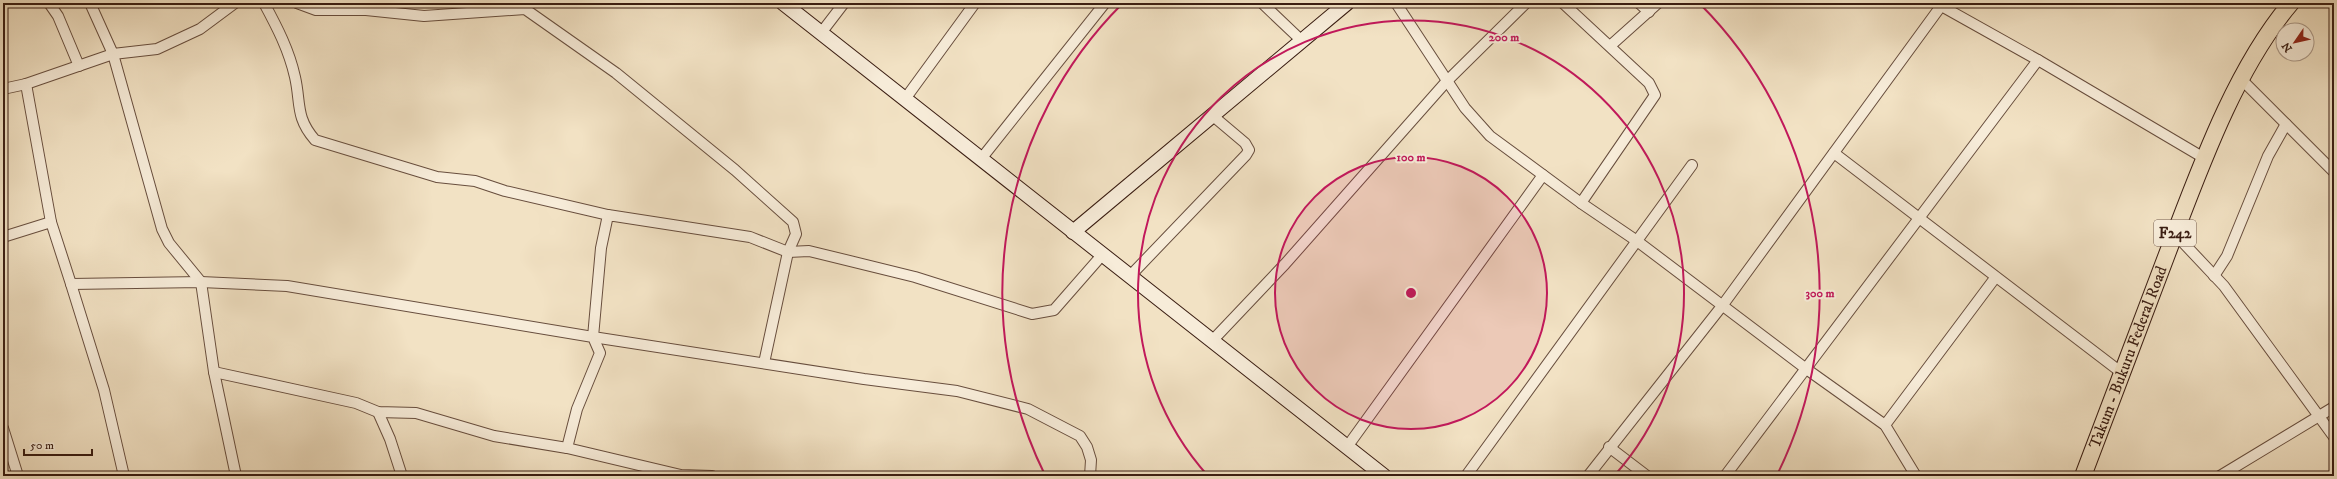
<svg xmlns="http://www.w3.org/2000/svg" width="2337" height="479" viewBox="0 0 2337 479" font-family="'IM FELL DW Pica',serif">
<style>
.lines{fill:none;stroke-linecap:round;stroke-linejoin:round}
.street-casing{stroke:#684e3e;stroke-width:12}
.secondary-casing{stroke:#3a1d12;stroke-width:16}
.primary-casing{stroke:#3a1d12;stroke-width:18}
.street{stroke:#f7ecd9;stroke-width:10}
.secondary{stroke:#f7ecd9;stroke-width:14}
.primary{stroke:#f2e2c4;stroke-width:16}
.ring{fill:none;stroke:#c2185b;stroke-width:2}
.labels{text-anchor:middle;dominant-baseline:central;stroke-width:4;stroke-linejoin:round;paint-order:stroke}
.shield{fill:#f7ecd9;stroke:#735b4e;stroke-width:1}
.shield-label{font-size:15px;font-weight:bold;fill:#3a1d12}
.street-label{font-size:16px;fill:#3a1d12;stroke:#f7ecd9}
.centre{fill:#c2185b;stroke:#f7ecd9;stroke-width:2}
.ring-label{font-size:12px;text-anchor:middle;font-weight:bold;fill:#c2185b;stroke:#f7ecd9;stroke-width:4;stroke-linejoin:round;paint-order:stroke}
</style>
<rect width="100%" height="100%" fill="#f2e2c4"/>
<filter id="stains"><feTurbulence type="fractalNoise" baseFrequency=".005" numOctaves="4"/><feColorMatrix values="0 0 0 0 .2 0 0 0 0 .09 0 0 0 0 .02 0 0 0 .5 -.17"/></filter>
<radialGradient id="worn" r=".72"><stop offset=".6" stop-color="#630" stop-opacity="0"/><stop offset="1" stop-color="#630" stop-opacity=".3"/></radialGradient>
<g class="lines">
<defs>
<g id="street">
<path d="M49,3L58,16L79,66"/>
<path d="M90,3L113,54L162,229L169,243L201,282L214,372L236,476"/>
<path d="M264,3C277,27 289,50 295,77C301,103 295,117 315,140L437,177L475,181L505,191L608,215"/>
<path d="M297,3L316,10H366L424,16L525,9L616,73L735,170L793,222L796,234L788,252L764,363"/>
<path d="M1262,3L1302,41"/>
<path d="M1396,3L1465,108L1490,136L1581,203L1637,241L1805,368L1885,425L1916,476"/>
<path d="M1563,3L1649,83L1655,95L1581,203"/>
<path d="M1639,3L1649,12"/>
<path d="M1936,3L2038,60L2204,158"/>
<path d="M821,33L844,3"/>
<path d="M1610,46L1658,3"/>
<path d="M2242,80L2334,172"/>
<path d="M26,84L51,222"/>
<path d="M3,89L26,84L113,54L157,49L200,29L235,3"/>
<path d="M905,99L975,3"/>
<path d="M1834,153L2122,373"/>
<path d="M981,159L1105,3"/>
<path d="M2175,234L2224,286L2334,437"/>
<path d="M3,237L51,222L71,284L201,282L287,286L593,337L600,353L577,409L567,448L681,475L712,476"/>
<path d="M1130,276L1246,155L1249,150L1245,143L1213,116"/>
<path d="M2214,276L2227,256L2268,156L2286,124"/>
<path d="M71,284L104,390L124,476"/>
<path d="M1212,341L1285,264L1446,82L1526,3"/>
<path d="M214,372L356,403L378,412L416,413L494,436L567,448"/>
<path d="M378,412L390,439L402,476"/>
<path d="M1885,425L1995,278"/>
<path d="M3,428L18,476"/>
<path d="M1347,447L1543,175"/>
<path d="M1609,447L1647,476"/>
<path d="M1090,476L1091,460L1087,447L1080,436L1028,409L957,391L864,379L593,337L601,248L608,215L750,237L788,252L809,251L915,277L1032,314L1054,310L1103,254"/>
<path d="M1466,476L1692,165"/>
<path d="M1588,476L1722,306L1941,6"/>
<path d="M1725,476L2038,60"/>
<path d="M2220,476L2334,407"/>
</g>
<g id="secondary">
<path d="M783,3L1384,476"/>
<path d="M1073,232L1347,3"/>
</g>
<g id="primary">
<path id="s1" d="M2083,476C2112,400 2140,325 2169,249C2200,168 2235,69 2291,3"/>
</g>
</defs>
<use href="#street" class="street-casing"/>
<use href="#secondary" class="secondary-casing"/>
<use href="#primary" class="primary-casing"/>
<use href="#street" class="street"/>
<use href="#secondary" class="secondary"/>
<use href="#primary" class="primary"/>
</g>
<circle cx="1411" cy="293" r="136" fill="#c2185b" fill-opacity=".12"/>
<g class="ring">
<circle cx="1411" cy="293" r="136"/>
<path d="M1208 476A273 273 0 1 1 1614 476"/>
<path d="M1045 475A409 409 0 0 1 1122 4M1700 4A409 409 0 0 1 1777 475"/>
</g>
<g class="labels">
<rect class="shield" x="2154" y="220" width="42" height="26" rx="3"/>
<g class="shield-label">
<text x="2175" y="233">F242</text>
</g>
<g class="street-label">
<text stroke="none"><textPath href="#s1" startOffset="127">Takum - Bukuru Federal Road</textPath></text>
</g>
</g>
<circle cx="1411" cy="293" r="6" class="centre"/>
<g class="ring-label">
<text x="1504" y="41">200 m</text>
<text x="1411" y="161">100 m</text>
<text x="1820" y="297">300 m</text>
</g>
<rect width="2337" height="479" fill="none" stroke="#f2e2c4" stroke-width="16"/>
<rect x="4" y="4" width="2329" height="471" fill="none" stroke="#3a1d12" stroke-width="2"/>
<rect x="8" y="8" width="2321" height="463" fill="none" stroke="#3a1d12"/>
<g transform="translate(2295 42) rotate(236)"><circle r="19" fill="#f7ecd9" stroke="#ab9989"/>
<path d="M0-3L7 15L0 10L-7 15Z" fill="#8f2418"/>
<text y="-6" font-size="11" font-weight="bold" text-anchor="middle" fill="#3a1d12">N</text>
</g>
<path d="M24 449v6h68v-6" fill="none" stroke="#3a1d12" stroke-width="2"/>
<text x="30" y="449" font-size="12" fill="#3a1d12" stroke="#f7ecd9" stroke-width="3" paint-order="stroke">50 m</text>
<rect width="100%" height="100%" filter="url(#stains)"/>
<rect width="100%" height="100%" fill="url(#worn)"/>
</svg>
